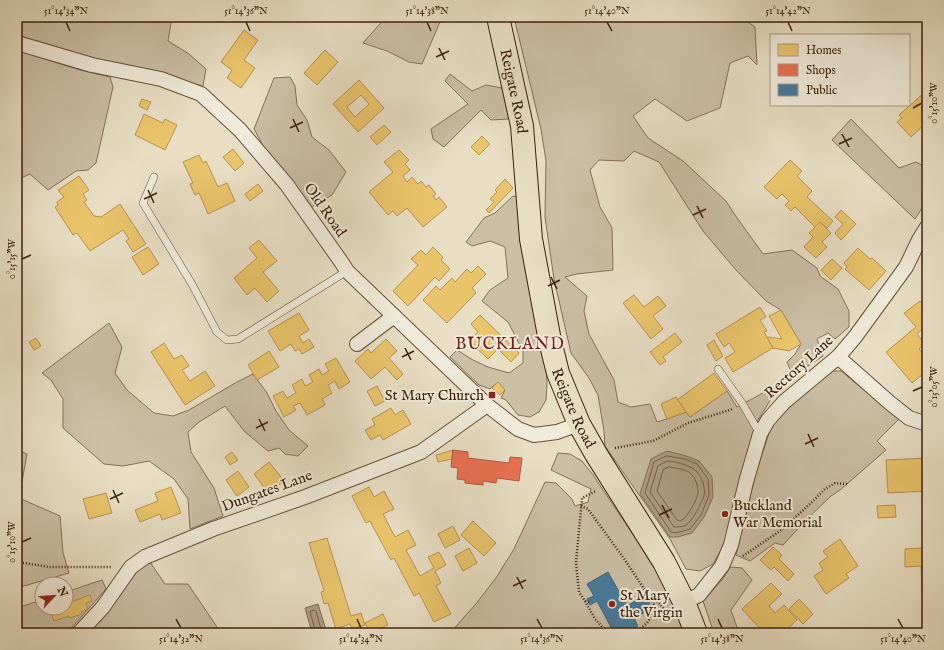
<svg xmlns="http://www.w3.org/2000/svg" width="944" height="650" viewBox="0 0 944 650" font-family="'IM FELL English',serif">
<style>
.green{fill:#cabea5;stroke:#847058}
.water{fill:#ad9e85;stroke:#806c54}
.homes{fill:#e9c46a;stroke:#b5934e;fill-rule:evenodd}
.shops{fill:#e76f51;stroke:#b4583c}
.public{fill:#457b9d;stroke:#436071}
.lines{fill:none;stroke-linecap:round;stroke-linejoin:round}
.shore{stroke:#756048;stroke-width:1}
.lane-casing{stroke:#685039;stroke-width:8}
.street-casing{stroke:#685039;stroke-width:16}
.primary-casing{stroke:#3d210b;stroke-width:24}
.path{stroke:#3d210b;stroke-width:2.5;stroke-dasharray:1 2;stroke-linecap:butt}
.lane{stroke:#efead9;stroke-width:7}
.street{stroke:#efead9;stroke-width:14}
.primary{stroke:#e7dec4;stroke-width:22}
.ticks{fill:none;stroke:#3d210b;stroke-width:1.5}
.poi-dot{fill:#8f2418;stroke:#efead9;stroke-width:1.5}
.labels{text-anchor:middle;dominant-baseline:central;stroke-width:4;stroke-linejoin:round;paint-order:stroke}
.street-label{font-size:15px;fill:#3d210b;stroke:#efead9}
.poi-label{font-size:15px;fill:#3d210b;stroke:#efead9;text-anchor:start}
.quarter-label{font-size:17px;letter-spacing:1px;fill:#7a1f14;stroke:#efead9}
.neatline{fill:none;stroke:#3d210b;stroke-width:1.5}
.ticks-label{font-size:10px;text-anchor:middle;fill:#3d210b}
</style>
<rect width="100%" height="100%" fill="#e7dec4"/>
<filter id="stains"><feTurbulence type="fractalNoise" baseFrequency=".005" numOctaves="4"/><feColorMatrix values="0 0 0 0 .2 0 0 0 0 .09 0 0 0 0 .02 0 0 0 .5 -.17"/></filter>
<radialGradient id="worn" r=".72"><stop offset=".6" stop-color="#630" stop-opacity="0"/><stop offset="1" stop-color="#630" stop-opacity=".3"/></radialGradient>
<g class="green">
<path d="M18,17H172L168,41L189,54L206,69L203,86L97,59L17,35V20Z"/>
<path d="M386,17H445L439,24L422,64L409,62L387,51L363,43Z"/>
<path d="M514,17H741L755,27L757,65L748,56L730,63L720,108L687,121L655,99L633,116L648,138L683,161L726,201L735,215L763,254L792,250L817,268L820,276L838,289L849,311V327L835,339L828,333L817,339L823,356L793,376L787,362L795,354L801,344L781,310L766,301L736,270L703,231L659,162L634,151L624,161L599,160L590,170L600,207L612,228L613,270L577,274L565,277L587,296L584,311L589,334L614,380L618,402L631,407L650,404L657,422L667,419L686,412L690,417L727,391L737,407L774,387L776,391L758,420L737,490L729,530L722,548L713,564L700,571L686,569L670,539L605,446L604,431L598,395L589,378L571,353L554,279L545,217L546,161L541,129Z"/>
<path d="M17,50L80,70L110,77L113,87L96,163L88,170L76,171L48,190L30,174L17,180Z"/>
<path d="M450,74L472,91L486,85L502,88L509,119L491,120L481,110L444,147L433,139L431,129L468,104L445,81Z"/>
<path d="M290,77L295,86L297,105L307,120L312,137L329,150L346,172L332,195L312,207L265,149L254,129L274,78Z"/>
<path d="M851,119L899,168L916,162L927,168V200L915,219L832,140Z"/>
<path d="M513,196L517,197L546,364L547,383L546,400L539,412L530,417L518,415L506,400L501,398L505,390L498,382L490,389L479,385L450,357L457,350L473,360L488,367L509,373L523,363V351L508,322L482,301L490,290L508,278L505,247L490,241L472,246L466,242L484,218L495,213Z"/>
<path d="M109,323L122,347L115,373L127,390L154,413L173,416L189,410L237,382L253,374L267,393L276,411L289,430L308,446L298,456L285,454L279,448L268,451L244,431L225,406L199,422L188,432L191,452L214,488L223,516L190,529L188,499L174,479L149,461L123,466L104,464L63,428V399L51,380L42,373Z"/>
<path d="M830,371H841L899,419L877,441L886,450L840,490L831,496L807,519L783,545L775,543L750,561L736,555L756,473L772,424L789,403Z"/>
<path d="M17,450L27,454L19,498L60,516L63,553L69,573L17,588Z"/>
<path d="M558,453L570,454L582,461L593,475L657,570L677,610L685,633H450L475,605L496,578L514,549L545,482L556,483L572,499L575,506L588,502L591,489L551,470Z"/>
<path d="M150,562L165,584H188L219,630L218,633H85L132,573Z"/>
<path d="M730,567L742,568L752,580L731,610L739,633H714L703,601L723,579Z"/>
<path d="M102,580L106,589L67,633H17V606H23L42,600V608H66V592Z"/>
</g>
<g class="water">
<path d="M667,451L686,456L699,461L712,477L713,497L704,517L692,533L677,537H670L640,494L651,459Z"/>
<path d="M318,604L327,633H312L305,608Z"/>
</g>
<g class="homes">
<path d="M244,30L258,40L244,60L255,68L241,88L227,78L232,70L221,62Z"/>
<path d="M325,50L338,62L317,85L304,73Z"/>
<path d="M359,80L384,108L358,132L333,104ZM361,95L369,104L355,117L347,107Z"/>
<path d="M925,92L927,94V122L911,137L897,122L902,118L899,115Z"/>
<path d="M142,99L151,102L147,110L139,106Z"/>
<path d="M144,114L163,123L165,119L177,125L165,150L135,135Z"/>
<path d="M384,125L391,132L377,145L370,137Z"/>
<path d="M482,136L490,144L479,155L471,147Z"/>
<path d="M233,149L244,163L235,171L223,157Z"/>
<path d="M399,150L409,160L405,164L410,170L403,176L407,182L412,177L418,184L421,181L426,187L429,185L436,194L433,196L436,200L439,197L447,207L423,227L407,208L397,216L393,211L388,215L369,192L393,172L384,162Z"/>
<path d="M199,155L203,163L206,161L218,187L227,183L235,201L208,214L199,193L195,195L190,184L193,183L183,162Z"/>
<path d="M790,160L802,171L797,176L812,191L807,197L833,221L827,228L820,222L815,227L795,207L791,211L785,205L789,201L782,194L777,199L764,187Z"/>
<path d="M79,176L89,190L83,194L87,200L84,202L94,216L101,217L120,204L146,244L133,252L126,241L129,239L123,230L90,251L77,233L73,235L55,207L58,205L57,202L64,197L58,190Z"/>
<path d="M505,179L513,188L489,213L486,210L494,202L490,199L497,192L495,190Z"/>
<path d="M258,184L263,191L250,201L245,194Z"/>
<path d="M841,210L856,224L841,240L835,233L843,224L835,217Z"/>
<path d="M820,222L831,233L822,242L827,247L816,258L804,247L813,237L809,233Z"/>
<path d="M259,240L277,261L263,272L279,291L267,302L255,288L247,295L234,278L257,258L249,248Z"/>
<path d="M148,247L159,264L143,275L132,257Z"/>
<path d="M433,247L443,257L441,260L450,269L439,281L435,277L408,306L393,291L418,265L411,259L421,250L426,255Z"/>
<path d="M858,248L870,259L872,258L886,271L869,290L845,269L847,267L844,263Z"/>
<path d="M832,259L842,268L831,280L821,270Z"/>
<path d="M478,266L486,274L472,288L476,293L447,323L423,300L436,286L440,290L452,278L455,282L467,269L471,273Z"/>
<path d="M634,295L644,307L658,296L666,306L653,316L663,329L651,339L623,303Z"/>
<path d="M920,301L927,310V325L917,334L925,344L919,349L927,359V371L912,383L886,352L916,327L904,313Z"/>
<path d="M760,307L766,317L760,320L767,331L764,332L773,348L733,372L725,358L735,352L729,343L724,347L716,334Z"/>
<path d="M781,310L801,344L789,351L773,348L767,337L782,339L769,316Z"/>
<path d="M299,313L309,330L299,336L303,343L309,339L314,347L302,354L299,349L295,351L291,344L280,351L268,331Z"/>
<path d="M480,315L519,353L511,362L498,349L488,359L469,341L478,332L471,324Z"/>
<path d="M675,333L682,342L663,357L666,361L660,365L650,352Z"/>
<path d="M36,338L41,346L34,350L29,342Z"/>
<path d="M386,339L397,351L389,358L403,374L397,380L385,367L371,379L355,361L368,349L371,353Z"/>
<path d="M714,340L723,356L716,361L707,345Z"/>
<path d="M164,343L174,359L182,355L189,366L182,370L190,381L205,371L215,386L185,405L151,352Z"/>
<path d="M269,351L279,367L257,380L248,365Z"/>
<path d="M336,358L350,382L339,389L335,381L328,385L332,393L322,399L325,405L307,415L300,403L293,406L296,410L284,417L273,396L283,391L287,398L296,393L292,385L302,379L305,386L313,382L309,375L319,369L322,375L329,371L325,364Z"/>
<path d="M714,373L727,391L690,417L677,400Z"/>
<path d="M498,382L505,390L500,395L492,388Z"/>
<path d="M377,386L385,401L375,406L367,391Z"/>
<path d="M676,397L686,412L667,419L661,404Z"/>
<path d="M391,408L395,415L403,410L411,424L383,440L380,435L371,440L365,430L375,425L372,419Z"/>
<path d="M453,450L452,459L438,462L436,455Z"/>
<path d="M232,452L238,460L230,465L225,457Z"/>
<path d="M927,458V491L888,493L886,460Z"/>
<path d="M269,462L284,481L268,493L254,474Z"/>
<path d="M238,471L249,487L237,496L226,480Z"/>
<path d="M171,487L181,513L162,520L160,514L140,522L135,510L158,501L155,493Z"/>
<path d="M369,487L374,497L384,491L394,509L383,514L395,537L408,530L416,545L406,550L420,576L434,568L428,557L439,552L446,565L435,571L441,583L436,586L451,614L434,622L419,593L414,596L394,558L391,560L370,521L366,523L352,496Z"/>
<path d="M106,493L112,513L89,519L83,499Z"/>
<path d="M895,505L896,517L878,518L877,506Z"/>
<path d="M473,521L496,543L484,556L461,535Z"/>
<path d="M453,526L460,540L445,548L438,534Z"/>
<path d="M327,538L351,616L361,613L365,625L352,629L350,624L338,628L340,633H337L328,603L324,604L321,592L324,591L309,543Z"/>
<path d="M840,539L858,566L846,574L849,578L826,594L814,576L823,570L819,563L828,557L823,551Z"/>
<path d="M773,547L782,555L779,559L794,574L788,581L774,567L771,570L760,560Z"/>
<path d="M469,548L477,563L463,571L455,556Z"/>
<path d="M923,548L924,567H927V589H922L921,566L905,567V549Z"/>
<path d="M771,583L782,594L769,606L775,613L784,605L797,620L783,633H764L742,609Z"/>
<path d="M69,595L71,602L90,595L92,601L86,603L88,609L81,612L82,614L70,618L69,616L54,621L50,611L58,608H66V596Z"/>
<path d="M799,599L813,614L803,624L789,609Z"/>
<path d="M383,614L388,625L370,633L365,623Z"/>
</g>
<path class="shops" d="M453,450L468,452V458L509,463L510,457L522,458L519,481L497,478L496,483L483,481V485L465,483V480L457,479L458,468L451,467Z"/>
<path class="public" d="M608,572L627,606L645,595L652,608L634,618L638,626L626,633H614L597,601L590,605L587,599L594,596L587,584Z"/>
<g class="lines">
<g class="shore">
<path d="M667,456L685,459L697,464L708,479L709,495L701,515L690,529L676,533L671,532L645,493L654,462Z"/>
<path d="M668,461C676,462 685,464 692,468C701,473 706,486 704,496C702,502 692,522 686,525C683,527 677,527 674,527L650,492L658,466Z"/>
<path d="M669,467C675,468 685,469 690,473C696,478 698,486 698,493C697,499 688,517 682,520C680,521 679,521 677,520L657,491L663,470Z"/>
<path d="M316,633L310,612L311,611L314,610L316,611L322,633"/>
</g>
<defs>
<g id="lane">
<path d="M154,177L143,203L193,286L217,332L227,340L238,339L347,271"/>
<path d="M718,369L742,403L760,434"/>
</g>
<g id="street">
<path d="M17,43L92,65L161,79L201,94L240,130L287,185L342,263L347,271L487,405L518,429L534,435L557,432L579,424"/>
<path d="M357,344L394,316"/>
<path d="M838,357L890,403L909,418L927,424"/>
<path d="M684,602L699,595L722,566L731,545L746,482L760,434L768,420L784,402L838,357L855,337L906,267L919,240L927,227"/>
<path d="M79,633L103,607L131,567L145,557L213,529L305,497L421,452L487,405"/>
</g>
<g id="primary">
<path id="s1" d="M498,17L522,126L531,239L550,341L558,373L579,424L596,454L664,562L684,602L696,633"/>
</g>
</defs>
<use href="#lane" class="lane-casing"/>
<use href="#street" class="street-casing"/>
<use href="#primary" class="primary-casing"/>
<g class="path">
<path d="M615,448L653,441L688,423L733,409"/>
<path d="M581,506L588,509L625,560L651,599L656,609L647,623L635,633"/>
<path d="M743,556L780,531L810,504L825,489L835,483L847,484"/>
<path d="M17,562L50,567H112"/>
<path d="M650,595L661,605L665,612"/>
<path d="M585,601L595,619L608,633"/>
<path d="M589,602L585,601L579,592L576,563L582,498L596,491"/>
</g>
<use href="#lane" class="lane"/>
<use href="#street" class="street"/>
<use href="#primary" class="primary"/>
</g>
<path class="ticks" d="M66,22L70,31M246,22L250,31M427,22L431,31M607,22L612,31M788,22L792,31M439,48L445,60M436,57L449,51M913,108L922,103M293,119L299,132M290,128L303,122M842,134L849,147M839,144L852,138M148,190L154,203M144,199L157,193M697,206L703,218M693,215L706,209M22,259L31,255M551,277L557,289M548,286L560,280M405,348L411,360M402,357L414,351M913,391L922,387M259,419L265,431M256,428L268,422M808,434L814,447M805,444L818,438M113,490L119,503M110,499L123,493M662,505L669,518M659,515L672,509M22,542L31,538M517,577L523,589M513,586L526,580M176,619L181,628M357,619L361,628M537,619L542,628M718,619L722,628M898,619L903,628"/>
<g class="poi-dot">
<rect x="488" y="391" width="8" height="8" rx="2"/>
<circle cx="725" cy="514" r="4"/>
<circle cx="612" cy="604" r="4"/>
</g>
<g class="labels">
<g class="street-label">
<text stroke="none"><textPath href="#s1" startOffset="76">Reigate Road</textPath></text>
<text transform="translate(325 210) rotate(55)">Old Road</text>
<text transform="translate(799 367) rotate(-42)">Rectory Lane</text>
<text stroke="none"><textPath href="#s1" startOffset="400">Reigate Road</textPath></text>
<text transform="translate(267 491) rotate(-20)">Dungates Lane</text>
</g>
<g class="poi-label">
<text x="484" y="395" text-anchor="end">St Mary Church</text>
<text x="733" y="505">Buckland<tspan x="733" dy="17">War Memorial</tspan></text>
<text x="620" y="595">St Mary<tspan x="620" dy="17">the Virgin</tspan></text>
</g>
<g class="quarter-label">
<text x="510" y="344">BUCKLAND</text>
</g>
</g>
<rect width="944" height="650" fill="none" stroke="#e7dec4" stroke-width="44"/>
<rect x="770" y="34" width="140" height="72" fill="#efead9" stroke="#a89a87"/>
<rect x="778" y="44" width="20" height="12" fill="#e9c46a" stroke="#a89a87"/>
<text x="806" y="54" font-size="12" fill="#3d210b">Homes</text>
<rect x="778" y="64" width="20" height="12" fill="#e76f51" stroke="#a89a87"/>
<text x="806" y="74" font-size="12" fill="#3d210b">Shops</text>
<rect x="778" y="84" width="20" height="12" fill="#457b9d" stroke="#a89a87"/>
<text x="806" y="94" font-size="12" fill="#3d210b">Public</text>
<g transform="translate(54 596) rotate(64)"><circle r="19" fill="#efead9" stroke="#a89a87"/>
<path d="M0-3L7 15L0 10L-7 15Z" fill="#8f2418"/>
<text y="-6" font-size="11" font-weight="bold" text-anchor="middle" fill="#3d210b">N</text>
</g>
<rect x="22" y="22" width="900" height="606" class="neatline"/>
<g class="ticks-label">
<text x="66" y="14">51°14'34"N</text>
<text x="246" y="14">51°14'36"N</text>
<text x="427" y="14">51°14'38"N</text>
<text x="607" y="14">51°14'40"N</text>
<text x="788" y="14">51°14'42"N</text>
<text transform="translate(933 103) rotate(-90)" y="4">0°15'10"W</text>
<text transform="translate(11 259) rotate(-90)" y="4">0°15'15"W</text>
<text transform="translate(933 387) rotate(-90)" y="4">0°15'05"W</text>
<text transform="translate(11 542) rotate(-90)" y="4">0°15'10"W</text>
<text x="181" y="642">51°14'32"N</text>
<text x="361" y="642">51°14'34"N</text>
<text x="542" y="642">51°14'36"N</text>
<text x="722" y="642">51°14'38"N</text>
<text x="903" y="642">51°14'40"N</text>
</g>
<rect width="100%" height="100%" filter="url(#stains)"/>
<rect width="100%" height="100%" fill="url(#worn)"/>
</svg>
